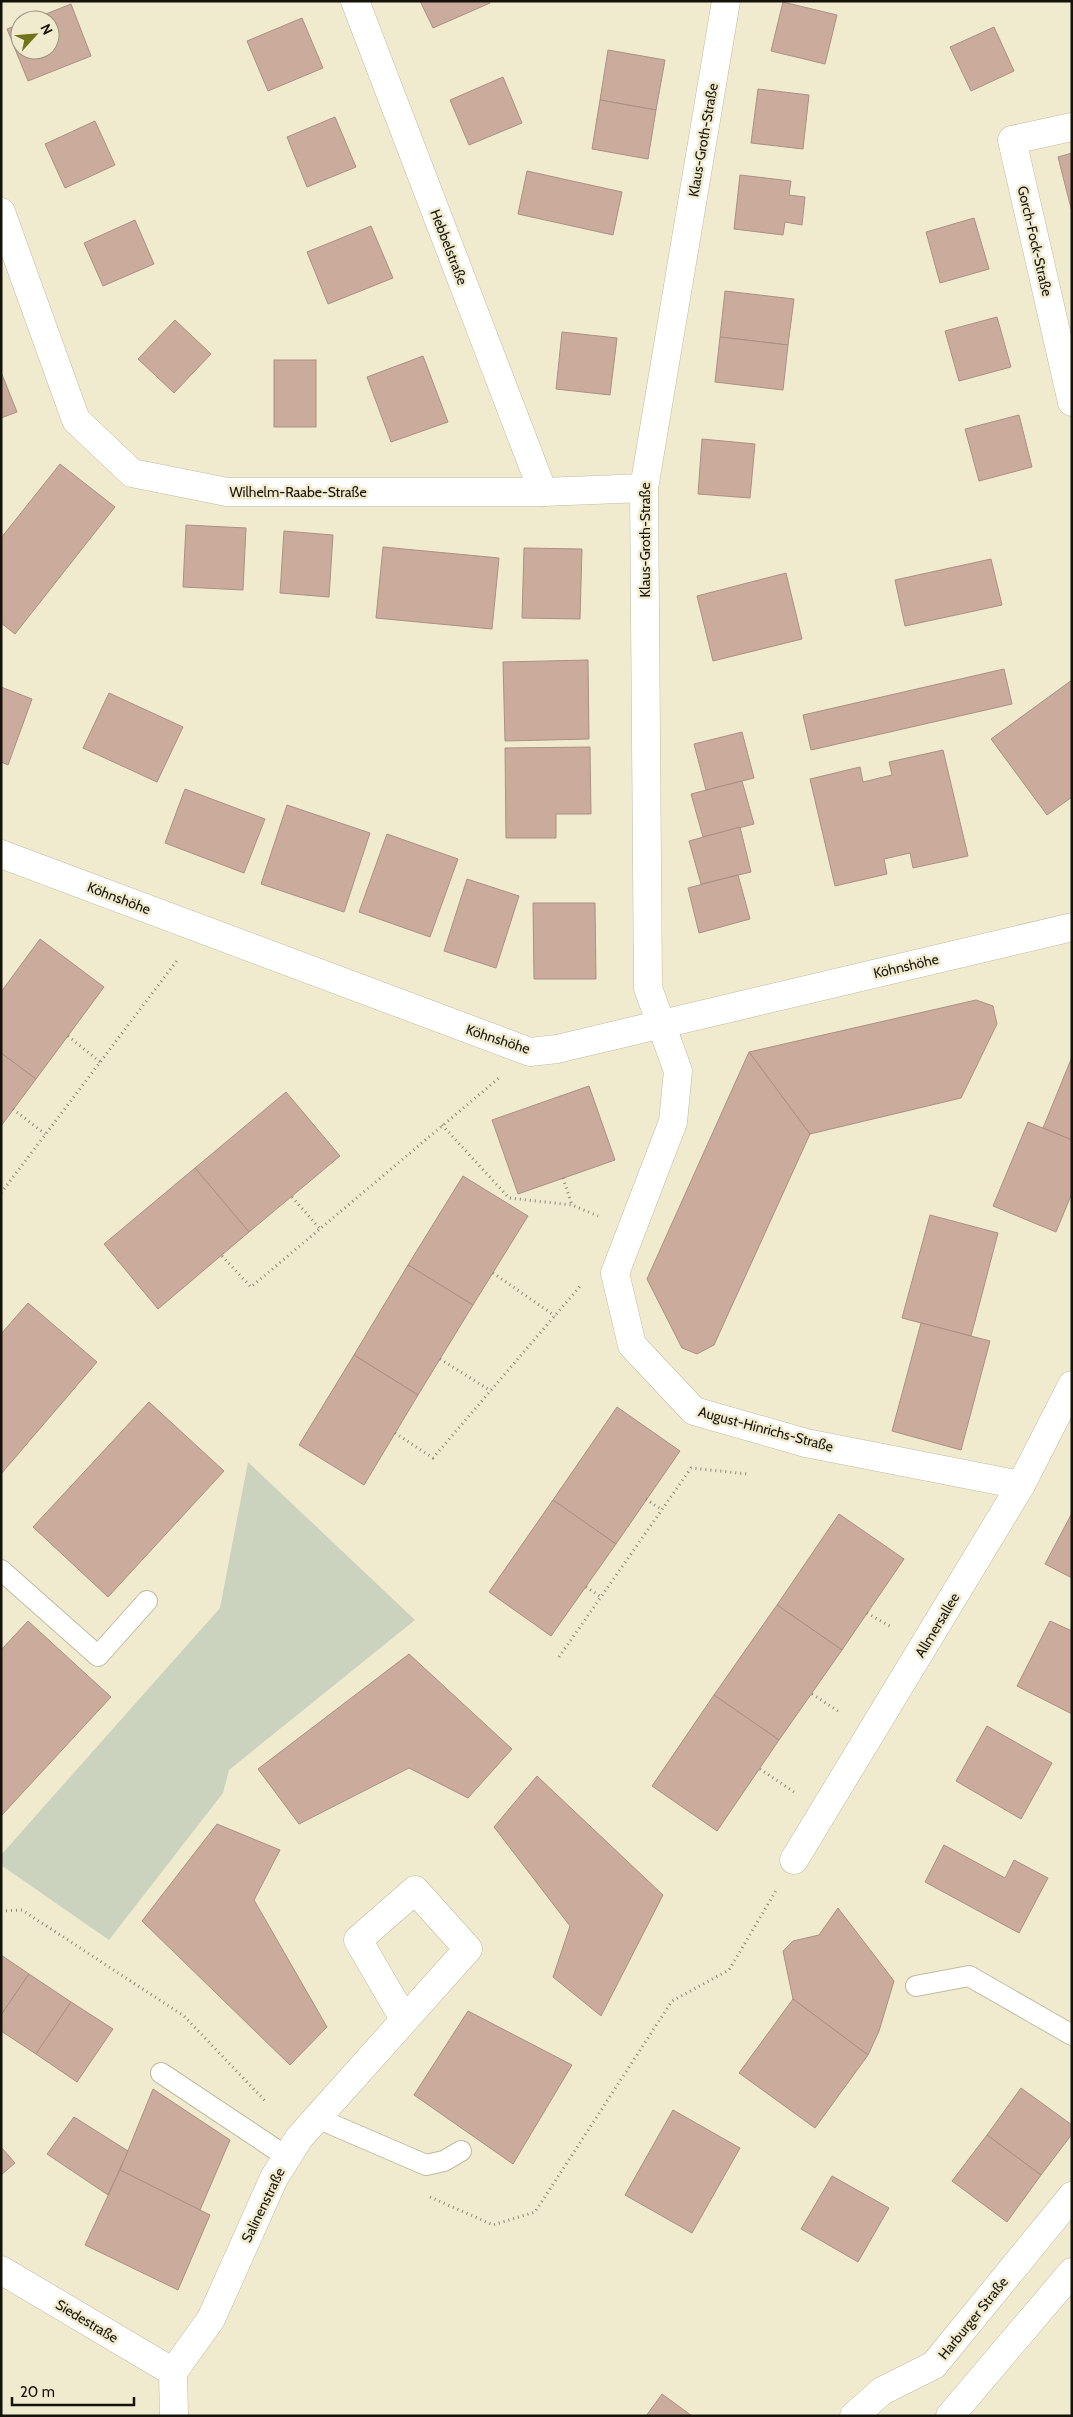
<svg xmlns="http://www.w3.org/2000/svg" width="1073" height="2417" viewBox="0 0 1073 2417" font-family="Cabin,sans-serif">
<style>
.green{fill:#cbd2bd}
.building{fill:#cbab9c;stroke:#ab9083}
.lines{fill:none;stroke-linecap:round;stroke-linejoin:round}
.service-casing{stroke:#c0bba0;stroke-width:22}
.minor-casing{stroke:#c0bba0;stroke-width:29}
.secondary-casing{stroke:#c0bba0;stroke-width:29}
.path{stroke:#8c8875;stroke-width:3;stroke-dasharray:1 4;stroke-linecap:butt}
.service{stroke:#fff;stroke-width:20}
.minor{stroke:#fff;stroke-width:28}
.secondary{stroke:#fff;stroke-width:28}
.labels{text-anchor:middle;dominant-baseline:central;stroke-width:5;stroke-linejoin:round;paint-order:stroke}
.street-label{font-size:14px;fill:#151309;stroke:#f0ebcf}
</style>
<rect width="100%" height="100%" fill="#f0ebcf"/>
<path class="green" d="M248,1462L415,1620L229,1770L223,1793L109,1940L1,1865V1855L220,1608Z"/>
<g class="building">
<path d="M420,1H489L490,3L433,28Z"/>
<path d="M783,2L837,15L825,64L771,51Z"/>
<path d="M71,4L91,56L28,81L7,29L20,24V50H50V20H31Z"/>
<path d="M302,18L323,68L268,91L247,41Z"/>
<path d="M994,27L1014,71L971,91L950,47Z"/>
<path d="M608,50L665,60L656,110L600,100Z"/>
<path d="M503,77L522,123L469,145L450,100Z"/>
<path d="M758,89L809,95L803,149L751,143Z"/>
<path d="M600,100L656,110L648,159L592,149Z"/>
<path d="M335,117L356,167L307,187L287,137Z"/>
<path d="M95,121L115,165L65,188L45,144Z"/>
<path d="M1072,153V212L1058,157Z"/>
<path d="M527,171L622,192L613,235L518,214Z"/>
<path d="M740,175L791,181L789,195L805,197L802,225L785,222L783,235L734,229Z"/>
<path d="M974,218L989,269L940,283L926,232Z"/>
<path d="M135,220L154,264L103,286L84,243Z"/>
<path d="M371,226L393,278L328,304L307,252Z"/>
<path d="M725,291L794,299L788,345L720,337Z"/>
<path d="M997,317L1011,367L959,381L945,331Z"/>
<path d="M175,320L211,354L174,393L138,359Z"/>
<path d="M562,332L617,338L610,395L556,389Z"/>
<path d="M720,337L788,345L783,390L715,382Z"/>
<path d="M423,356L448,422L391,442L367,377Z"/>
<rect x="274" y="360" width="42" height="67"/>
<path d="M1,372L17,412L1,418Z"/>
<path d="M1019,415L1032,467L979,481L965,429Z"/>
<path d="M702,439L755,444L750,498L698,494Z"/>
<path d="M60,464L115,507L15,634L1,623V538Z"/>
<path d="M186,525L246,528L243,590L183,587Z"/>
<path d="M284,531L333,535L329,597L280,593Z"/>
<path d="M383,547L499,558L492,629L376,618Z"/>
<path d="M524,548L582,549L580,619L522,618Z"/>
<path d="M991,559L1002,605L905,626L895,580Z"/>
<path d="M786,573L802,639L713,661L697,596Z"/>
<path d="M588,660L589,739L505,741L503,662Z"/>
<path d="M1004,669L1012,704L811,750L803,715Z"/>
<path d="M1072,680V797L1047,815L991,739Z"/>
<path d="M1,687L32,699L8,765L1,762Z"/>
<path d="M109,693L183,727L157,782L83,748Z"/>
<path d="M742,732L754,778L706,790L694,744Z"/>
<path d="M590,747L591,814H556V838H506L505,748Z"/>
<path d="M943,750L968,856L913,868L910,853L884,859L887,874L835,886L810,779L860,767L863,782L892,775L889,762Z"/>
<path d="M742,781L754,824L703,837L691,794Z"/>
<path d="M185,789L265,819L244,873L165,843Z"/>
<path d="M287,805L370,833L344,912L261,884Z"/>
<path d="M740,827L751,872L701,884L689,841Z"/>
<path d="M387,834L458,859L430,937L359,912Z"/>
<path d="M738,875L750,919L699,933L688,888Z"/>
<path d="M467,879L519,896L496,968L444,951Z"/>
<path d="M533,903H595L596,979H534Z"/>
<path d="M40,939L104,987L36,1079L1,1053V992Z"/>
<path d="M976,1000L993,1006L997,1024L961,1098L810,1134L749,1052Z"/>
<path d="M749,1052L810,1134L714,1345L697,1354L682,1348L647,1279Z"/>
<path d="M1,1053L36,1079L1,1126Z"/>
<path d="M1072,1057V1140L1043,1128Z"/>
<path d="M589,1086L615,1160L518,1194L492,1120Z"/>
<path d="M286,1092L340,1156L249,1232L195,1168Z"/>
<path d="M1028,1122L1072,1140V1193L1056,1232L993,1206Z"/>
<path d="M195,1168L249,1232L158,1309L104,1244Z"/>
<path d="M463,1176L528,1216L473,1305L408,1265Z"/>
<path d="M930,1215L998,1233L971,1336L902,1318Z"/>
<path d="M408,1265L473,1305L418,1395L354,1355Z"/>
<path d="M28,1303L97,1362L1,1474V1334Z"/>
<path d="M921,1323L990,1341L961,1450L892,1431Z"/>
<path d="M354,1355L418,1395L364,1485L299,1445Z"/>
<path d="M149,1402L224,1471L108,1597L33,1527Z"/>
<path d="M617,1407L680,1451L616,1544L553,1500Z"/>
<path d="M553,1500L616,1544L551,1636L489,1592Z"/>
<path d="M1072,1513V1578L1045,1564Z"/>
<path d="M839,1514L904,1559L842,1650L777,1605Z"/>
<path d="M777,1605L842,1650L779,1740L714,1695Z"/>
<path d="M28,1621L111,1697L1,1816V1650Z"/>
<path d="M1050,1621L1072,1631V1714L1017,1686Z"/>
<path d="M409,1654L512,1749L468,1798L409,1768L299,1824L258,1769Z"/>
<path d="M714,1695L779,1740L717,1831L652,1786Z"/>
<path d="M987,1726L1052,1763L1021,1819L956,1781Z"/>
<path d="M537,1776L663,1895L601,2016L553,1977L570,1926L494,1827Z"/>
<path d="M217,1824L280,1850L254,1900L327,2027L290,2065L142,1921Z"/>
<path d="M944,1845L1005,1878L1014,1860L1048,1878L1019,1933L925,1882Z"/>
<path d="M838,1908L894,1981L879,2031L868,2055L793,1999L783,1951L793,1941L819,1935Z"/>
<path d="M1,1955L29,1974L1,2015Z"/>
<path d="M29,1974L71,2002L36,2054L1,2031V2015Z"/>
<path d="M793,1999L868,2055L815,2128L739,2073Z"/>
<path d="M71,2002L113,2029L77,2082L36,2054Z"/>
<path d="M468,2011L572,2065L513,2164L414,2095Z"/>
<path d="M1021,2088L1072,2125V2134L1041,2175L987,2135Z"/>
<path d="M153,2089L230,2140L200,2210L120,2170Z"/>
<path d="M673,2110L740,2148L692,2233L625,2195Z"/>
<path d="M74,2117L128,2151L108,2195L47,2154Z"/>
<path d="M987,2135L1041,2175L1007,2222L952,2181Z"/>
<path d="M1,2147L15,2163L1,2175Z"/>
<path d="M120,2170L210,2215L178,2290L85,2245Z"/>
<path d="M832,2176L889,2208L858,2262L801,2229Z"/>
<path d="M662,2394L692,2416H646Z"/>
</g>
<g class="lines">
<defs>
<g id="service">
<path d="M1,1570L98,1656L147,1601"/>
<path d="M916,1986L969,1976L1072,2035"/>
<path d="M161,2073L287,2157"/>
<path d="M317,2118L426,2165L444,2161L461,2151"/>
</g>
<g id="minor">
<path d="M355,1L543,492"/>
<path d="M726,1L644,488L648,988L678,1071L673,1122L615,1273L632,1345L694,1411L806,1443L1021,1485"/>
<path d="M1072,127L1012,140L1072,402"/>
<path d="M1,212L76,420L132,473L227,492H543L644,488"/>
<path d="M1,854L530,1052L557,1049L1072,927"/>
<path d="M794,1860L1021,1485L1072,1385"/>
<path d="M1,2270L173,2372"/>
<path d="M174,2416L173,2372L211,2319L274,2178L299,2138L468,1949L415,1890L358,1940L404,2019"/>
<path d="M854,2416L882,2391L934,2365L1072,2196"/>
</g>
<path id="secondary" d="M950,2416L1072,2272"/>
</defs>
<use href="#service" class="service-casing"/>
<use href="#minor" class="minor-casing"/>
<use href="#secondary" class="secondary-casing"/>
<g class="path">
<path d="M68,1036L100,1062"/>
<path d="M13,1109L45,1134"/>
<path d="M442,1125L509,1198L572,1205L598,1216"/>
<path d="M563,1178L572,1205"/>
<path d="M1,1193L179,958"/>
<path d="M292,1197L320,1229"/>
<path d="M222,1256L251,1287L499,1078"/>
<path d="M493,1273L555,1316"/>
<path d="M440,1359L491,1391"/>
<path d="M395,1433L433,1458L582,1284"/>
<path d="M646,1499L662,1510"/>
<path d="M586,1587L601,1597"/>
<path d="M867,1613L893,1628"/>
<path d="M559,1657L691,1468L748,1474"/>
<path d="M812,1694L841,1713"/>
<path d="M760,1769L794,1792"/>
<path d="M1,1911L22,1910L184,2016L267,2103"/>
<path d="M430,2197L493,2225L535,2212L672,2001L729,1970L777,1889"/>
</g>
<use href="#service" class="service"/>
<use href="#minor" class="minor"/>
<use href="#secondary" class="secondary"/>
</g>
<g class="labels">
<g class="street-label">
<text transform="translate(703 140) rotate(-80)">Klaus-Groth-Straße</text>
<text transform="translate(1035 241) rotate(77)">Gorch-Fock-Straße</text>
<text transform="translate(449 247) rotate(69)">Hebbelstraße</text>
<text x="298" y="492">Wilhelm-Raabe-Straße</text>
<text transform="translate(645 540) rotate(-90)">Klaus-Groth-Straße</text>
<text transform="translate(119 898) rotate(21)">Köhnshöhe</text>
<text transform="translate(906 966) rotate(-13)">Köhnshöhe</text>
<text transform="translate(498 1039) rotate(18)">Köhnshöhe</text>
<text transform="translate(766 1429) rotate(15)">August-Hinrichs-Straße</text>
<text transform="translate(937 1625) rotate(-59)">Allmersallee</text>
<text transform="translate(263 2205) rotate(-64)">Salinenstraße</text>
<text transform="translate(973 2318) rotate(-51)">Harburger Straße</text>
<text transform="translate(87 2321) rotate(31)">Siedestraße</text>
</g>
</g>
<rect width="1073" height="2417" fill="none" stroke="#151309" stroke-width="5"/>
<g transform="translate(35 35) rotate(64)"><circle r="24" fill="#f0ebcf" stroke="#989580"/>
<path d="M0-4L9 19L0 12L-9 19Z" fill="#71741a"/>
<text y="-8" font-size="14" font-weight="bold" text-anchor="middle" fill="#151309">N</text>
</g>
<path d="M12 2397v8h122v-8" fill="none" stroke="#151309" stroke-width="2.5"/>
<text x="20" y="2397" font-size="15" fill="#151309" stroke="#f0ebcf" stroke-width="4" paint-order="stroke">20 m</text>
</svg>
